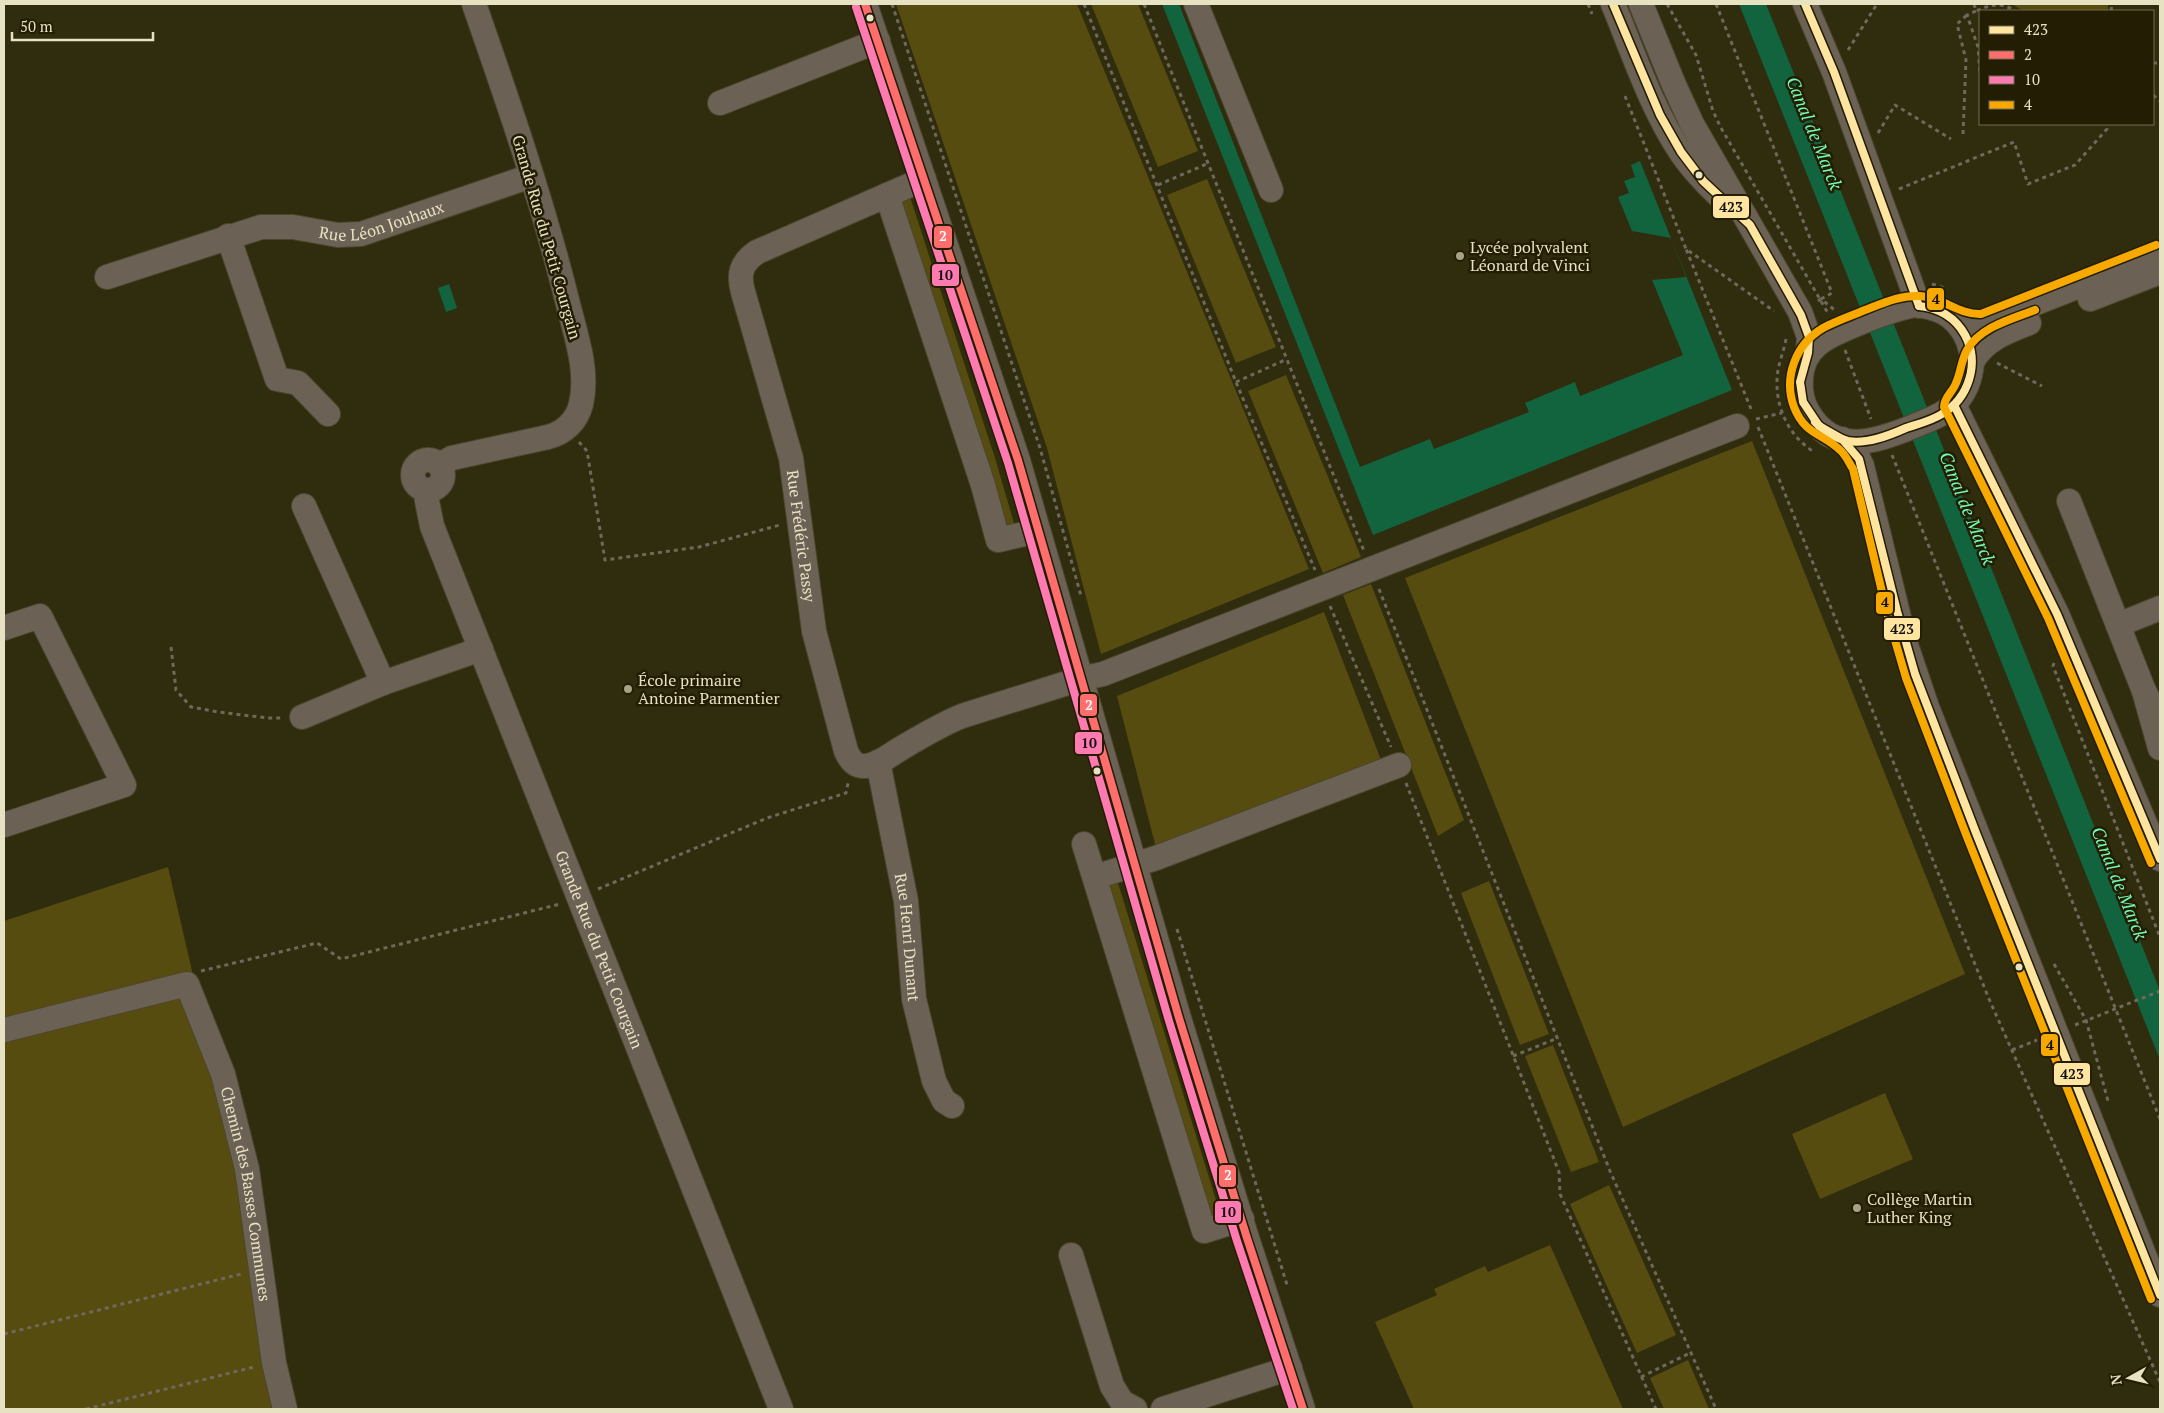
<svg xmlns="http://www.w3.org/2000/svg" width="2164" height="1413" viewBox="0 0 2164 1413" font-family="'PT Serif',serif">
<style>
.green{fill:#564c0f}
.water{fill:#12643f}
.pier{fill:#302c0e}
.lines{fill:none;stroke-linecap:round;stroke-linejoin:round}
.minor-casing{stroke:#4b472d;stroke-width:26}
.path{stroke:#70685b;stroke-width:3;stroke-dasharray:4 4;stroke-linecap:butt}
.minor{stroke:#6c6155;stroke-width:24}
.bus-1-casing{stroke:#221d03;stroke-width:11}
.bus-2-casing{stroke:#221d03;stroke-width:11}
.bus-3-casing{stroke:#221d03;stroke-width:11}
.bus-4-casing{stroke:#221d03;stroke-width:11}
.bus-1{stroke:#ffe5a0;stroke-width:8}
.bus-2{stroke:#ff6d6d;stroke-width:8}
.bus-3{stroke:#ff7ab1;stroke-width:8}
.bus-4{stroke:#f7a900;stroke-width:8}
.bus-dot{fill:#e7e2c2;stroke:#221d03;stroke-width:2}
.poi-dot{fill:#a7a283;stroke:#221d03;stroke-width:2}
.labels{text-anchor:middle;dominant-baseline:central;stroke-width:5;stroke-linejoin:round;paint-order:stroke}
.street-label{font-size:16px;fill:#e7e2c2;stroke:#221d03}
.poi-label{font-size:16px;fill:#e7e2c2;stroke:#221d03;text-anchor:start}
.water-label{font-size:18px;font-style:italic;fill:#72fcb7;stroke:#221d03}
.line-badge{stroke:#221d03;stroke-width:2}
.badge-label{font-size:14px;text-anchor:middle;font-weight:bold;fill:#fff}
.pale-badge-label{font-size:14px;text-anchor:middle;font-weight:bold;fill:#111}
</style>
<rect width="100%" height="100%" fill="#302c0e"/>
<g class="green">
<path d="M896,4H1077L1309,569L1101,654L1047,448Z"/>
<path d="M1091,4H1138L1198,151L1158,167Z"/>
<path d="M2012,4H2108V11H2023Z"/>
<path d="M1207,179L1276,347L1236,363L1167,195Z"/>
<path d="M910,197L995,458L1016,530L1003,533L897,203Z"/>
<path d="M1286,375L1361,557L1323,573L1248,391Z"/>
<path d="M1752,441L1965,974L1623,1127L1405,578Z"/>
<path d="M1371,584L1464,820L1438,836L1343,595Z"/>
<path d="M1324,612L1381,760L1156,848L1117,696Z"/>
<path d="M168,867L230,1135L284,1409H4V921Z"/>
<path d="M1489,881L1549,1034L1520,1045L1461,893Z"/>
<path d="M1118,883L1220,1213L1205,1218L1103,886Z"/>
<path d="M1553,1045L1599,1162L1571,1172L1525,1056Z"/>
<path d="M1885,1093L1913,1159L1820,1199L1792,1134Z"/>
<path d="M1609,1185L1676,1335L1637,1353L1570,1204Z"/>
<path d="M1550,1245L1623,1409H1414L1375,1322L1437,1295L1434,1289L1485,1266L1488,1272Z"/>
<path d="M1688,1360L1709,1409H1664L1650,1378Z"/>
</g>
<g class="water">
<path d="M1162,4H1179L1360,467L1430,439L1434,449L1529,412L1525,403L1575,382L1580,396L1683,355L1618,197L1629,193L1624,181L1635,177L1631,165L1640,161L1732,390L1373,535Z"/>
<path d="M1739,4H1766L2160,991V1060Z"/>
<path d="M449,284L457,308L446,312L438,288Z"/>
</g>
<path class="pier" d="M1632,231L1671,238L1686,277L1652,280Z"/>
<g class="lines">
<defs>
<g id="minor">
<path d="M865,4L1018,460L1179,1018L1247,1238L1303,1409"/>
<path d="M1196,4L1271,190"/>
<path d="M1613,4C1633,52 1652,110 1682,154C1696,174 1713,190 1731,207"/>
<path d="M1641,4L1674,85L1692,124L1800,312L1809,337L1808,353"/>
<path d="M1805,4L1834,72L1919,306"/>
<path d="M720,103L878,41"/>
<path id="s1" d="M924,179L757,252C741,263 738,274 743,292L791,458L814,631L846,751C850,760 855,767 866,766C878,765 890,755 900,749C920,737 940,725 962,716L1080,679L1103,674L1737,426"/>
<path d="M887,195L983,485L998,540L1037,531"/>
<path d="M228,236L277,379L298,383L328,414"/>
<path id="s2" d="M107,277L261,227H293L338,235L361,234L531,176"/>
<path d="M2090,299L2160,272"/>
<path d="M1916,305C1937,307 1952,314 1963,331C1980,358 1971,393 1946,411C1936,418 1923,422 1912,427C1875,442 1833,456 1808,412C1802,402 1800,391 1801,379C1802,343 1834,334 1862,322C1880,315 1897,308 1916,305Z"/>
<path d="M1956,321L1967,325L1983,324L2160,254"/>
<path d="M1972,362C1984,340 2006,332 2029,323"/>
<path d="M1954,405L2057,614L2160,859"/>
<path d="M1842,439L1856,453L1862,466L1905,642L1927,707L2160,1295"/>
<circle cx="428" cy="475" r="15"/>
<path d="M439,465L452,458L548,437C564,433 577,421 581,404C589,370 575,333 567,300C542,200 508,101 474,4"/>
<path id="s3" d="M426,490L427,501L432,526L781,1409"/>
<path d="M2069,501L2144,691"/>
<path d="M304,506L383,683"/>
<path d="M2118,625L2160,608"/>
<path d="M4,628L40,616L124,785L4,825"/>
<path d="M302,717L383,683L481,649"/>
<path d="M2160,721L2144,691L2160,748"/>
<path id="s4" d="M878,762L906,901L914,999L934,1081L944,1101L952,1106"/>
<path d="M1084,844L1204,1231L1242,1219"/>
<path d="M1095,877L1156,858L1399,765"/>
<path id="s5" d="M4,1030L187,984L223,1074L247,1169L274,1363L285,1409"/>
<path d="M1071,1255L1112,1386L1122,1402L1135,1409"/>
<path d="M1163,1409L1290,1368"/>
</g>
</defs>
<use href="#minor" class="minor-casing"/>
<g class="path">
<path d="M892,4L1040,448L1081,596"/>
<path d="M1084,4L1236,382L1315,570"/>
<path d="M1144,4L1364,551"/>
<path d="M1588,4L1592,14"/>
<path d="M1667,4L1696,55L1713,111L1720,126L1829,315"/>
<path d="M1716,4L1832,293L1821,299"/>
<path d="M1974,4L1976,11C1992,4 2001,2 2015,11"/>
<path d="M1976,11L1967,15L1978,47L1980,73"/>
<path d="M2111,11L2112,4"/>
<path d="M1848,50L1877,4"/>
<path d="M2153,63H2160"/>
<path d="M2153,95L2160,101"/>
<path d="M1625,96L1686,249"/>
<path d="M1878,133L1895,105L1951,139"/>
<path d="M1963,134L1966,60L1957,24L1967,15"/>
<path d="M1158,185L1209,163"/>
<path d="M1899,189L2014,142L2028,184L2075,165L2107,129V124"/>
<path d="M1932,284L1947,289"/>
<path d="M1818,301L1821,299L1836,311"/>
<path d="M1786,339C1784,350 1780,360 1778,370C1773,402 1786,434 1814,452"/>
<path d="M1845,350L1871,419"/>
<path d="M1997,363L2042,386"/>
<path d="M1236,382L1285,360"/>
<path d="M1751,409L1686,249L1774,311"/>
<path d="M1756,419L1782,413"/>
<path d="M1758,427L1989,999L2160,1382"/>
<path d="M579,442L587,451L605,560L699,547L780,525"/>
<path d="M1892,455L2160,1119"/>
<path d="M1379,589L1610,1171L1716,1409"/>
<path d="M1330,606L1391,747"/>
<path d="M171,647L176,690L191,707L218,712L268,718H281"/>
<path d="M2054,663L2053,666L2160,937"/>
<path d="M1406,783L1559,1172L1560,1194L1656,1409"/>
<path d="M598,889L767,818L846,793L848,783"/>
<path d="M1177,929L1288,1288"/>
<path d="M2054,964L2086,1020L2108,1101"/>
<path d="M201,971L317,943L341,959L560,904"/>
<path d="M2075,1025L2160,991"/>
<path d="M2012,1050L2037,1040"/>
<path d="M1513,1056L1558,1038"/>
<path d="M4,1334L241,1274"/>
<path d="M1641,1377L1690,1353"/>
<path d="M86,1409L254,1367"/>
</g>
<use href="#minor" class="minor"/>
<defs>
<g id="bus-1">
<path d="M1613,4L1660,115L1681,152L1703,181L1750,225L1801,315L1809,337L1808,353L1800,382L1803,402L1819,426L1842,439L1859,459L1897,611L1915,674L1976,833L2160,1295"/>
<path d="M1805,4L1834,72L1919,306"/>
<path d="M1954,405L2057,614L2160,859"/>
<path d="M1815,422C1825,431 1834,438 1848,441C1867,444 1888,436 1906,428C1918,424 1931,421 1942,414C1969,398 1980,363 1965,335C1955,317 1939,308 1919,306"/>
</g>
<path id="bus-2" d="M865,4L1018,460L1179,1018L1247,1238L1303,1409"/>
<path id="bus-3" d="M856,7L1008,463L1169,1021L1237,1241L1293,1409"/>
<g id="bus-4">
<path d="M2035,310C2012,319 1980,327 1967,350C1961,361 1961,372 1956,383C1953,392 1944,397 1944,407L2048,618L2151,863"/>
<path d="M2151,1299L1967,837L1906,678L1887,613L1853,469C1849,463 1846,455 1840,450C1822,433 1805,435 1794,407C1783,377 1796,344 1823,328C1836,321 1851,316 1865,310C1883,303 1900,295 1920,296C1942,297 1959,315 1981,314L2156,245"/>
</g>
</defs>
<use href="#bus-1" class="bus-1-casing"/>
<use href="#bus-2" class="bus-2-casing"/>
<use href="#bus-3" class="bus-3-casing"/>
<use href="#bus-4" class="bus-4-casing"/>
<use href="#bus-1" class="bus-1"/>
<use href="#bus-2" class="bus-2"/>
<use href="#bus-3" class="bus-3"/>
<use href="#bus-4" class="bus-4"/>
</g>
<g class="bus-dot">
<circle cx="870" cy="18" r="4.5"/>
<circle cx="1699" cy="175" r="4.5"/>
<circle cx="1097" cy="771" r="4.5"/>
<circle cx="2019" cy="967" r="4.5"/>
</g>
<g class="poi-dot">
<circle cx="1460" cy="256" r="5"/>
<circle cx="628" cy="689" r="5"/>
<circle cx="1857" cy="1208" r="5"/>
</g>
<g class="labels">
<g class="street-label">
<text stroke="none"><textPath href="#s2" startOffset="285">Rue Léon Jouhaux</textPath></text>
<text transform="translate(547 237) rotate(74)">Grande Rue du Petit Courgain</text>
<text stroke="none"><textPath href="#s1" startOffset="480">Rue Frédéric Passy</textPath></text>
<text stroke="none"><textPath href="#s4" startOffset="178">Rue Henri Dunant</textPath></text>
<text stroke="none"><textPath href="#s3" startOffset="492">Grande Rue du Petit Courgain</textPath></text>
<text stroke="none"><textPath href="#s5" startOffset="408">Chemin des Basses Communes</textPath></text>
</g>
<g class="poi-label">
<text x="1470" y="247">Lycée polyvalent<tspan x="1470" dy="18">Léonard de Vinci</tspan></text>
<text x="638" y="680">École primaire<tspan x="638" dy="18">Antoine Parmentier</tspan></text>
<text x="1867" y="1199">Collège Martin<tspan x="1867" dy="18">Luther King</tspan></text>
</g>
<g class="water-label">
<text transform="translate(1815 133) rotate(68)">Canal de Marck</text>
<text transform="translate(1968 508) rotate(68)">Canal de Marck</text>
<text transform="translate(2120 883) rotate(68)">Canal de Marck</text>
</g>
</g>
<g class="line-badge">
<rect x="1712" y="195" width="38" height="24" rx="5" fill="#ffe5a0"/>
<rect x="933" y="225" width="20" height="24" rx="5" fill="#ff6d6d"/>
<rect x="931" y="263" width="29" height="24" rx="5" fill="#ff7ab1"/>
<rect x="1926" y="287" width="19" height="24" rx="5" fill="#f7a900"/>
<rect x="1875" y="591" width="19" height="24" rx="5" fill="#f7a900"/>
<rect x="1883" y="617" width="38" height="24" rx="5" fill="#ffe5a0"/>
<rect x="1079" y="693" width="19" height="24" rx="5" fill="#ff6d6d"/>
<rect x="1074" y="731" width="29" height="24" rx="5" fill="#ff7ab1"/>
<rect x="2040" y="1033" width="19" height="24" rx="5" fill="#f7a900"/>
<rect x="2053" y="1062" width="38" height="24" rx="5" fill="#ffe5a0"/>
<rect x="1218" y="1164" width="19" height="24" rx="5" fill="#ff6d6d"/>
<rect x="1214" y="1200" width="28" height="24" rx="5" fill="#ff7ab1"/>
</g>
<g class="badge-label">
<text x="943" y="241">2</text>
<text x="1089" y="710">2</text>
<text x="1228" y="1180">2</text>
</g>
<g class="pale-badge-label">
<text x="1731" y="212">423</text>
<text x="945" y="280">10</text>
<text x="1936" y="304">4</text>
<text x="1885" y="607">4</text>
<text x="1902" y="634">423</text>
<text x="1089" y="748">10</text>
<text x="2050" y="1050">4</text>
<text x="2072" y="1079">423</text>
<text x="1228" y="1217">10</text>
</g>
<rect width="2164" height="1413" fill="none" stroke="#e7e2c2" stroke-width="10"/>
<rect x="1979" y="10" width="175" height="115" fill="#221d03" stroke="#716c4f"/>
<rect x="1989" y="26" width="25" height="8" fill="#ffe5a0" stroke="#716c4f"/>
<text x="2024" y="35" font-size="15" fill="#e7e2c2">423</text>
<rect x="1989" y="51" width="25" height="8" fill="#ff6d6d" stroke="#716c4f"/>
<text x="2024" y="60" font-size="15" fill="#e7e2c2">2</text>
<rect x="1989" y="76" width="25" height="8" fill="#ff7ab1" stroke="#716c4f"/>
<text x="2024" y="85" font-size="15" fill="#e7e2c2">10</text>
<rect x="1989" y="101" width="25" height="8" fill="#f7a900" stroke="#716c4f"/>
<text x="2024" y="110" font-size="15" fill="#e7e2c2">4</text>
<g transform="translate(2129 1378) rotate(262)" stroke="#221d03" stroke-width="4" paint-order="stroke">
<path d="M0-4L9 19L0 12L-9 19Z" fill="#e7e2c2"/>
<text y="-8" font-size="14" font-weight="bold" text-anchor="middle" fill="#e7e2c2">N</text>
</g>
<path d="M12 32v8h141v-8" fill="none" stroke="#e7e2c2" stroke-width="2.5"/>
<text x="20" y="32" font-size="15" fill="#e7e2c2" stroke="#221d03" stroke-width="4" paint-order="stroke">50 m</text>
</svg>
